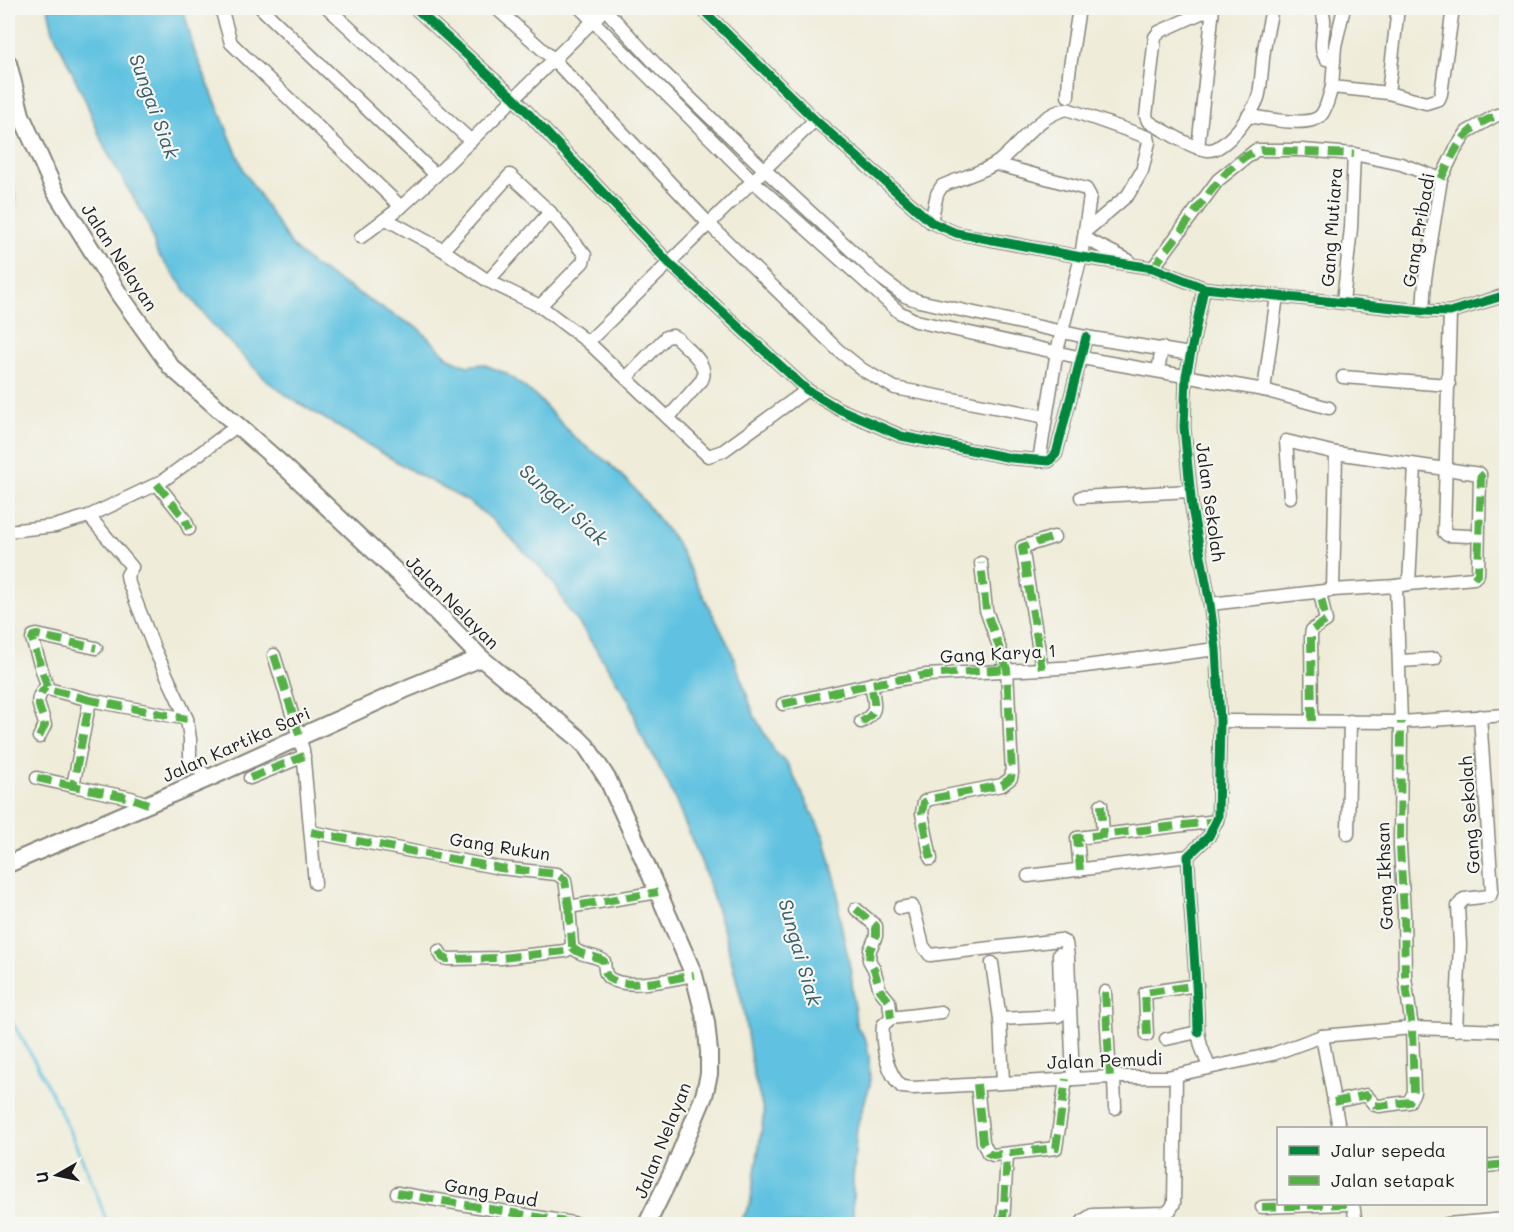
<svg xmlns="http://www.w3.org/2000/svg" width="1514" height="1232" viewBox="0 0 1514 1232" font-family="Mali,sans-serif">
<style>
.water{fill:#61c2e0;stroke:#3e6f7e;stroke-width:1.5}
.lines{fill:none;stroke-linecap:round;stroke-linejoin:round}
.stream{stroke:#61c2e0;stroke-width:3}
.street-casing{stroke:#86847a;stroke-width:15}
.secondary-casing{stroke:#86847a;stroke-width:20}
.street{stroke:#fff;stroke-width:12}
.secondary{stroke:#fff;stroke-width:16}
.quiet{stroke:#55b145;stroke-width:8;stroke-dasharray:15 8;stroke-linecap:butt}
.cycleway-casing{stroke:#f6f6f2;stroke-width:13}
.cycleway{stroke:#00873e;stroke-width:9}
.labels{text-anchor:middle;dominant-baseline:central;stroke-width:4.5;stroke-linejoin:round;paint-order:stroke}
.street-label{font-size:18px;fill:#1c1c1c;stroke:#f6f6f2}
.water-label{font-size:20px;font-style:italic;fill:#385e6a;stroke:#f6f6f2}
</style>
<rect width="100%" height="100%" fill="#f6f6f2"/>
<filter id="ink" filterUnits="userSpaceOnUse"><feTurbulence type="fractalNoise" baseFrequency=".0167" numOctaves="2"/><feDisplacementMap in="SourceGraphic" scale="12" xChannelSelector="R" yChannelSelector="G"/><feConvolveMatrix kernelMatrix="1 2 1 2 8 2 1 2 1" color-interpolation-filters="sRGB"/></filter>
<filter id="wash" filterUnits="userSpaceOnUse"><feTurbulence type="fractalNoise" baseFrequency=".008" numOctaves="4" result="noise"/><feDisplacementMap in="SourceGraphic" scale="24" xChannelSelector="R" yChannelSelector="G"/><feGaussianBlur stdDeviation="1.35" result="paint"/><feColorMatrix in="noise" values="0 0 0 0 0 0 0 0 0 0 0 0 0 0 0 0 0 1.4 0 .05"/><feComposite in="paint" operator="in"/></filter>
<g filter="url(#wash)">
<rect width="100%" height="100%" fill="#efecd9"/>
<path class="water" d="M48,8H183L194,50L245,173L292,246L313,265L385,310L418,328L449,358L467,366L483,364L505,373L536,396L576,439L609,463L634,488L676,542L731,650L754,715L775,752L787,763L824,837L838,889L839,914L851,972L856,1025L866,1040L869,1057L870,1085L857,1127L853,1178V1224H739L750,1205L764,1113L753,1072L742,1002L725,935L702,864L668,783L640,733L630,702L581,626L566,606L556,586L544,571L489,517L467,501L412,471L292,399L267,381L209,321L157,253L147,221L104,147L86,102L53,31Z"/>
<g class="lines">
<g class="stream">
<path d="M8,169C12,187 20,207 8,223"/>
<path d="M8,1016C34,1056 55,1099 75,1143C87,1170 99,1196 107,1224"/>
</g>
</g>
</g>
<g filter="url(#ink)">
<g class="lines">
<defs>
<g id="street">
<path d="M221,8L231,43L401,207"/>
<path d="M261,8L436,175"/>
<path d="M328,8L471,141"/>
<path d="M415,8L514,98L670,264L807,390L839,409L901,436L1011,458L1049,461L1056,454L1086,337"/>
<path d="M496,8L553,59L709,224L838,350L863,370L895,388L1046,417"/>
<path d="M580,8L753,181L899,312L916,321L1082,358L1264,390L1329,408"/>
<path d="M604,8L661,70L765,170L881,278L905,296L919,301L1086,337L1190,354"/>
<path d="M701,8L815,120L931,222L956,233L1081,257L1153,268L1204,288L1277,296L1423,311L1450,312L1506,295"/>
<path d="M1212,8L1159,32L1155,37L1146,116L1148,121L1154,125C1170,133 1190,148 1208,150C1225,152 1256,110 1259,94C1262,78 1262,60 1265,44C1267,32 1270,19 1272,8"/>
<path d="M1320,8C1331,22 1315,44 1326,59L1334,61"/>
<path d="M1344,8L1335,46L1332,87L1388,93L1426,103L1439,99L1441,94L1453,8"/>
<path d="M1388,93L1398,8"/>
<path d="M1068,96L1069,73L1079,8"/>
<path d="M1248,116C1264,118 1312,129 1322,114C1327,107 1329,95 1332,87"/>
<path d="M1198,148L1213,8"/>
<path d="M996,164L1086,189L1090,196L1081,257L1057,351L1039,461"/>
<path d="M386,219L443,250"/>
<path d="M931,222L937,194L942,186C957,179 986,171 998,162C1020,145 1038,115 1067,109L1144,136L1148,137L1149,142L1142,171L1128,195L1087,230"/>
<path d="M361,237L401,207L436,175L599,15"/>
<path d="M1084,238L1128,260"/>
<path d="M1153,268L1218,180L1256,150H1302L1354,154L1401,164L1441,179"/>
<path d="M488,281L550,212"/>
<path d="M1343,302L1351,228L1354,154"/>
<path d="M540,306L583,262L585,255L550,212L510,175L443,250L488,281L540,306L588,342L708,456L723,451L807,390"/>
<path d="M1423,311L1425,279L1441,179L1455,150L1467,132L1495,116L1506,113"/>
<path d="M1450,312L1444,532L1447,535L1469,536"/>
<path d="M588,342L815,120"/>
<path d="M1158,371L1162,348"/>
<path d="M1343,377L1449,385"/>
<path d="M626,378L666,337L673,336L677,338C687,349 710,364 702,380L668,418"/>
<path d="M1264,390L1277,296"/>
<path d="M157,484L185,519L189,529"/>
<path d="M1081,497L1190,491"/>
<path d="M1290,497L1286,441L1336,453L1480,474L1478,574L1474,578L1409,584"/>
<path d="M89,516L132,567L127,575L128,581L154,648L187,719L190,739V758L193,764L209,778"/>
<path d="M8,531L55,526L89,516L161,482L237,426"/>
<path d="M1333,590L1336,453"/>
<path d="M1210,604L1333,590L1396,586"/>
<path d="M274,655L303,750L315,883"/>
<path d="M1400,661L1435,659"/>
<path d="M1042,669L1022,547L1054,537"/>
<path d="M90,700L48,689L32,639L33,636L37,635L96,648"/>
<path d="M783,704L871,684L927,675L1078,667L1216,649"/>
<path d="M1220,721L1401,722L1506,715"/>
<path d="M1312,721L1311,636L1312,630L1326,621L1320,592"/>
<path d="M861,722C880,712 874,704 871,684"/>
<path d="M39,737L45,725C42,708 31,702 46,687"/>
<path d="M37,778L73,786"/>
<path d="M250,778L304,756"/>
<path d="M148,804L131,798L73,786L90,700L187,719"/>
<path d="M1101,805L1103,835"/>
<path d="M311,832L500,868L557,874L565,880L569,907L658,892"/>
<path d="M1348,834L1350,721"/>
<path d="M931,859L922,813L924,802L930,799L1002,785L1011,778L1012,773L1007,669L986,610L981,563"/>
<path d="M1080,870L1077,838L1217,821"/>
<path d="M1028,876L1188,856"/>
<path d="M900,908L912,906L914,910L923,946L930,955L1060,940L1066,943L1068,957L1073,1079"/>
<path d="M856,909L876,926V936L870,950L869,960L874,969L880,990L889,1001L891,1018"/>
<path d="M572,947C581,957 593,954 604,961C605,967 604,974 609,978C627,991 674,978 694,975"/>
<path d="M439,951L443,958L448,959L501,958L565,951L572,947V944L569,907"/>
<path d="M992,963L1000,1019L1003,1082"/>
<path d="M1105,992L1110,1077"/>
<path d="M891,1018L883,1025C881,1044 887,1074 902,1087L913,1088L1110,1077H1167L1273,1054L1322,1036L1412,1028L1506,1031"/>
<path d="M891,1018L941,1012"/>
<path d="M1000,1019L1058,1016L1061,1014L1059,954"/>
<path d="M1456,1030L1460,945L1458,906L1464,899L1490,896L1492,890L1480,716"/>
<path d="M1198,1032C1197,973 1190,915 1188,856L1209,836L1218,817L1220,721L1216,649L1210,604L1192,508L1184,427L1186,376L1204,288"/>
<path d="M1147,1035L1145,993L1197,985"/>
<path d="M1322,1036L1339,1128"/>
<path d="M1166,1039L1198,1032L1201,1046L1209,1067"/>
<path d="M1114,1077L1115,1108"/>
<path d="M977,1084L983,1142L988,1153L993,1155L1056,1148L1066,1079"/>
<path d="M1334,1102L1366,1095L1375,1105L1379,1106L1409,1102L1414,1092L1412,1028L1405,977L1404,913L1400,847L1401,722L1396,586L1409,584L1415,465"/>
<path d="M1486,1166L1506,1164"/>
<path d="M397,1193L578,1224"/>
<path d="M1353,1204L1356,1224"/>
<path d="M1262,1207L1346,1204"/>
<path d="M1003,1224L1007,1155"/>
<path d="M1083,1224V1221L1092,1215L1165,1213L1170,1210L1174,1203L1176,1075"/>
<path d="M1447,1224L1506,1219"/>
</g>
<g id="secondary">
<path d="M8,63L21,115L55,191L119,294L171,367L286,468L406,581L481,658L577,737L586,746L608,780L634,837L694,975L706,1022L709,1052V1074L704,1096L671,1175L647,1224"/>
<path d="M8,864L209,778L408,688L481,658"/>
</g>
</defs>
<use href="#street" class="street-casing"/>
<use href="#secondary" class="secondary-casing"/>
<use href="#street" class="street"/>
<use href="#secondary" class="secondary"/>
<g class="quiet">
<path d="M1441,179C1458,144 1465,124 1506,113"/>
<path d="M1153,268C1163,254 1174,241 1184,227C1201,205 1234,152 1263,150L1354,154"/>
<path d="M157,484L185,519L189,529"/>
<path d="M1474,578L1478,574L1481,476L1477,472"/>
<path d="M274,655L300,737"/>
<path d="M1042,669L1022,547L1054,537"/>
<path d="M90,700L48,689L32,639L33,636L37,635L96,648"/>
<path d="M783,704L871,684L927,675L1007,669"/>
<path d="M1312,721L1311,636L1312,630L1326,621L1320,592"/>
<path d="M861,722C880,712 874,704 871,684"/>
<path d="M39,737L45,725C42,708 31,702 46,687"/>
<path d="M37,778L73,786"/>
<path d="M250,778L304,756"/>
<path d="M148,804L131,798L73,786L90,700L187,719"/>
<path d="M1101,805L1103,835"/>
<path d="M311,832L500,868L557,874L565,880L569,907L658,892"/>
<path d="M931,859L922,813L924,802L930,799L1002,785L1011,778L1012,773L1007,669L986,610L981,563"/>
<path d="M1080,870L1077,838L1217,821"/>
<path d="M856,909L876,926V936L870,950L869,960L874,969L880,990L889,1001L891,1018"/>
<path d="M572,947C581,957 593,954 604,961C605,967 604,974 609,978C627,991 674,978 694,975"/>
<path d="M439,951L443,958L448,959L501,958L565,951L572,947V944L569,907"/>
<path d="M1105,992L1110,1077"/>
<path d="M1147,1035L1145,993L1197,985"/>
<path d="M977,1084L983,1142L988,1153L993,1155L1056,1148L1066,1079"/>
<path d="M1334,1102L1366,1095L1375,1105L1379,1106L1409,1102L1414,1092L1412,1028L1405,977L1404,913L1400,847L1401,722"/>
<path d="M1486,1166L1506,1164"/>
<path d="M397,1193L578,1224"/>
<path d="M1262,1207L1346,1204"/>
<path d="M1489,1220V1224"/>
<path d="M1003,1224L1007,1155"/>
</g>
<defs>
<g id="cycleway">
<path d="M415,8L514,98L670,264L807,390L839,409L901,436L1011,458L1049,461L1056,454L1086,337"/>
<path d="M701,8L815,120L931,222L956,233L1081,257L1153,268L1204,288L1277,296L1423,311L1450,312L1506,295"/>
<path d="M1198,1032C1197,973 1190,915 1188,856L1209,836L1218,817L1220,721L1216,649L1210,604L1192,508L1184,427L1186,376L1204,288"/>
</g>
</defs>
<use href="#cycleway" class="cycleway-casing"/>
<use href="#cycleway" class="cycleway"/>
</g>
</g>
<g class="labels">
<g class="street-label">
<text transform="translate(1331 227) rotate(-86)">Gang Mutiara</text>
<text transform="translate(1418 230) rotate(-80)">Gang Pribadi</text>
<text transform="translate(120 257) rotate(57)">Jalan Nelayan</text>
<text transform="translate(1211 502) rotate(82)">Jalan Sekolah</text>
<text transform="translate(453 602) rotate(45)">Jalan Nelayan</text>
<text transform="translate(998 653) rotate(-3)">Gang Karya 1</text>
<text transform="translate(236 744) rotate(-24)">Jalan Kartika Sari</text>
<text transform="translate(1469 815) rotate(-94)">Gang Sekolah</text>
<text transform="translate(500 846) rotate(9)">Gang Rukun</text>
<text transform="translate(1384 876) rotate(-92)">Gang Ikhsan</text>
<text transform="translate(1105 1060) rotate(-2)">Jalan Pemudi</text>
<text transform="translate(662 1140) rotate(-68)">Jalan Nelayan</text>
<text transform="translate(491 1192) rotate(10)">Gang Paud</text>
</g>
<g class="water-label">
<text transform="translate(155 106) rotate(70)">Sungai Siak</text>
<text transform="translate(564 504) rotate(42)">Sungai Siak</text>
<text transform="translate(801 952) rotate(74)">Sungai Siak</text>
</g>
</g>
<rect width="1514" height="1232" fill="none" stroke="#f6f6f2" stroke-width="30"/>
<rect x="1277" y="1127" width="210" height="78" fill="#f6f6f2" stroke="#9f9f9c" stroke-width="1.5"/>
<rect x="1289" y="1146" width="30" height="9" fill="#00873e" stroke="#9f9f9c" stroke-width="1.5"/>
<text x="1331" y="1157" font-size="18" fill="#1c1c1c">Jalur sepeda</text>
<rect x="1289" y="1176" width="30" height="9" fill="#55b145" stroke="#9f9f9c" stroke-width="1.5"/>
<text x="1331" y="1187" font-size="18" fill="#1c1c1c">Jalan setapak</text>
<g transform="translate(57 1175) rotate(261)" stroke="#f6f6f2" stroke-width="4.5" paint-order="stroke">
<path d="M0-4.5L10 22L0 15L-10 22Z" fill="#1c1c1c"/>
<text y="-9" font-size="16" font-weight="bold" text-anchor="middle" fill="#1c1c1c">U</text>
</g>
</svg>
